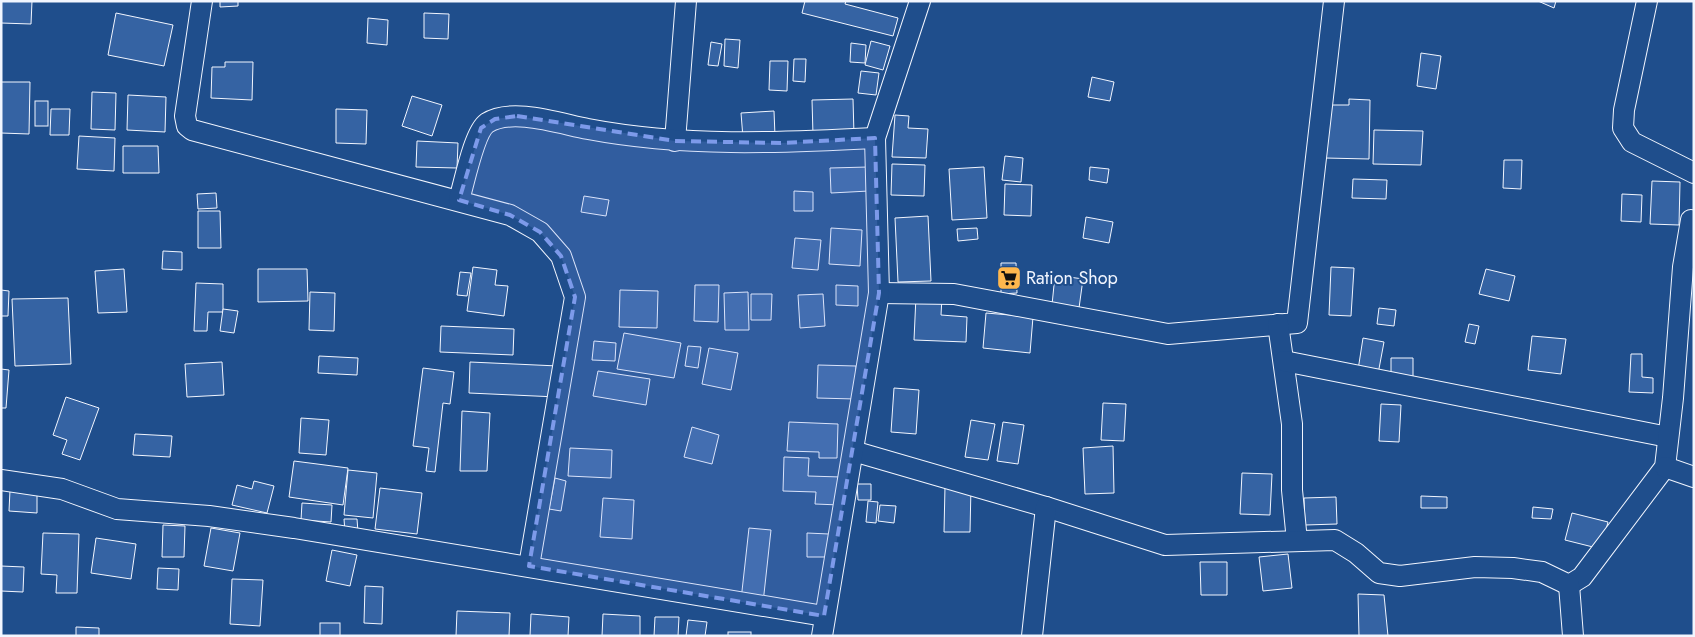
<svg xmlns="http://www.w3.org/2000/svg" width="1695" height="637" viewBox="0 0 1695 637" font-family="Jost,sans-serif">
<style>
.building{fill:#3563a3;stroke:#f2f6ff}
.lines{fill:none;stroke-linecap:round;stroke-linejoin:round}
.street-casing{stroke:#f2f6ff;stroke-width:22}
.street{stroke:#1f4e8c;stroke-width:20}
.marked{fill:#7d9aea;fill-opacity:0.2;stroke:#7d9aea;stroke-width:4;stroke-dasharray:10 6;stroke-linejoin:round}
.labels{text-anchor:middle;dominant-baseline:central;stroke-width:4;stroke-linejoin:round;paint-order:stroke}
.poi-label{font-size:18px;fill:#f2f6ff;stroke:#1f4e8c;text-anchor:start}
</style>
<rect width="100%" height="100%" fill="#1f4e8c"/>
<g class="building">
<path d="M1,1H32L31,24L1,23Z"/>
<path d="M220,1H238V6L220,7Z"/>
<path d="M805,1H846L845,4L898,18L893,36L802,13Z"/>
<path d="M1538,1H1556L1554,8Z"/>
<path d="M116,13L173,25L164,66L108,55Z"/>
<path d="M424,13L449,14L448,39L424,38Z"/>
<path d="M368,18L388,20L387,45L367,43Z"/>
<path d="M725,39L740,40L738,68L724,66Z"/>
<path d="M871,41L890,46L883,70L865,65Z"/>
<path d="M711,42L722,44L718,66L708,65Z"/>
<path d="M851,43L866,45L865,63L850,62Z"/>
<path d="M1421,53L1441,56L1436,89L1417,86Z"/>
<path d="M794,59H806L805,82L793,81Z"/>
<path d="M770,61H788L787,91L769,90Z"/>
<path d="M225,62H253L252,100L211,98L212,67H225Z"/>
<path d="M861,71L879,73L876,95L858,93Z"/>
<path d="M1092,77L1114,82L1110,101L1088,97Z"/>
<path d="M1,82H30L29,134L1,133Z"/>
<path d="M92,92L116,93L115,130L91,129Z"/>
<path d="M128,95L166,97L165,132L127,130Z"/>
<path d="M412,96L442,105L432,136L402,126Z"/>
<path d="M853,99L854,135H813L812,100Z"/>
<path d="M1349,99L1370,100L1369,159L1325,158L1326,105H1349Z"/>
<rect x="35" y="101" width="13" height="25"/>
<path d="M51,109H70L69,135H50Z"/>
<path d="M336,109L367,110L366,144L336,143Z"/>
<path d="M774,111L775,136L743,138L741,113Z"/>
<path d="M895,115L909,116L908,128L928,129L926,158L892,157Z"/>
<path d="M1374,130L1423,131L1421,165L1373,164Z"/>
<path d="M79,136L115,138L114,171L77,169Z"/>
<path d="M417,141L458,143L457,168L416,167Z"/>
<path d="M123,146H158L159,173H123Z"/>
<path d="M1005,156L1023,158L1021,182L1002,180Z"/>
<path d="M1504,160H1522L1521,189L1503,188Z"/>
<path d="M892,164L925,165L924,196L891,195Z"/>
<path d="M868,167L869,191L831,193L830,168Z"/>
<path d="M984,167L987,218L952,220L949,169Z"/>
<path d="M1090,167L1109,169L1107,183L1089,180Z"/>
<path d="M1353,179L1387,180L1386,199L1352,198Z"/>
<path d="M1652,181L1680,182L1679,225L1650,224Z"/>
<path d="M1005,184L1032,185L1031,216L1004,215Z"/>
<path d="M794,191L813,192V211H794Z"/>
<path d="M216,193L217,208L198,209L197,194Z"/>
<path d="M1622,194L1642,195L1641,222L1621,221Z"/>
<path d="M584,196L609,200L606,216L581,212Z"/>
<path d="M198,211H220L221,248H198Z"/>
<path d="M928,216L931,281L898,282L895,218Z"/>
<path d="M1086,217L1113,222L1109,243L1083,238Z"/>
<path d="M831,228L862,230L860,266L829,264Z"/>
<path d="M977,228L978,239L958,241L957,229Z"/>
<path d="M795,238L821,240L818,270L792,268Z"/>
<path d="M163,251L182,252V270L162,269Z"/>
<path d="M1001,263H1016L1017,293L1001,294Z"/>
<path d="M473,267L497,270L495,285L508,286L504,316L467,311Z"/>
<path d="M1331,267L1354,268L1351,316L1329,315Z"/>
<path d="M124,269L127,312L98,313L95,271Z"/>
<path d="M258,269H307L308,301L258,302Z"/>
<path d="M1486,269L1515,276L1509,301L1479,294Z"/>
<path d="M460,272L471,273L467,296L457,295Z"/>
<path d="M1055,275L1083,279L1079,308L1052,305Z"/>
<path d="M196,283L223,284V312H208L207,331H194Z"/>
<path d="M695,285H719L718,322L694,321Z"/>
<path d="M836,285L858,286V306L836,305Z"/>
<path d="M1,290L9,291L8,316H1Z"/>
<path d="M620,290L658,291L657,328L619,327Z"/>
<path d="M310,292L335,293L334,331L309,330Z"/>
<path d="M748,292L749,330H725L724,293Z"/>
<path d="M751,294H772L771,320H751Z"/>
<path d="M823,294L825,326L800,328L798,295Z"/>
<path d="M916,296L942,297L941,315L967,317L966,342L914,340Z"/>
<path d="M68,298L71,364L15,366L12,299Z"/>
<path d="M1379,308L1396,310L1394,326L1377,324Z"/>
<path d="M223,309L238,311L234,333L220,331Z"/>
<path d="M986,313L1033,317L1030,353L983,348Z"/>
<path d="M1469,324L1479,326L1475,344L1465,342Z"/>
<path d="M441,326L514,329L513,355L440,352Z"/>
<path d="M624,333L681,343L674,378L617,369Z"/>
<path d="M1532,336L1566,339L1561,374L1528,370Z"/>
<path d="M1363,338L1384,342L1378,374L1358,370Z"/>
<path d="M594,341L616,343L615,361L592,360Z"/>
<path d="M688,346L701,347L698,368L685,366Z"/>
<path d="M709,348L738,353L731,390L702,384Z"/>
<path d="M1631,354H1642V377L1653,378V393L1629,392Z"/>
<path d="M319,356L358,358L357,375L318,373Z"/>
<path d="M1391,358H1413V378L1391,377Z"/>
<path d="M222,362L224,395L187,397L185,364Z"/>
<path d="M470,362L558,366L557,397L469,393Z"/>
<path d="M818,365L856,366L855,399L817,398Z"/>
<path d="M423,368L454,372L450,404L443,403L435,472L426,471L429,448L413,446Z"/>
<path d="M1,369L9,370L6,408H1Z"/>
<path d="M598,371L650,379L646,405L593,396Z"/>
<path d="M894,388L919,390L916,434L891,432Z"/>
<path d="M66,397L99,408L80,460L62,454L67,440L53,435Z"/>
<path d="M1103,403L1126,404L1124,441L1101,440Z"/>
<path d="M1381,404L1401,405L1399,442L1379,441Z"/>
<path d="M462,411L490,413L487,471H460Z"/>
<path d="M301,418L329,420L326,455L299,453Z"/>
<path d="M971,420L995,424L988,460L965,457Z"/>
<path d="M789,422L838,424L837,458H819V452L787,451Z"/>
<path d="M1003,422L1024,425L1018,464L997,461Z"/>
<path d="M692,427L719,435L712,464L684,457Z"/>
<path d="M135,434L172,436L170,457L133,455Z"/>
<path d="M1113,446L1114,493L1085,494L1083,448Z"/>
<path d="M570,448L612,450L611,478L568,476Z"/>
<path d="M784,457L809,458L808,476L841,477L840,505L815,504L816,492L783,491Z"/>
<path d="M294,461L348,468L343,505L289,497Z"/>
<path d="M348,470L377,473L373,518L344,515Z"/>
<path d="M1242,473L1272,474L1270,515L1240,514Z"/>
<path d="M555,478L566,481L561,511L549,509Z"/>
<path d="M254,481L274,486L267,513L232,505L237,485L252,489Z"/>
<path d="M857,484H871V500H858Z"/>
<path d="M945,486L971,487L970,532H944Z"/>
<path d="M380,488L422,493L417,534L375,529Z"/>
<path d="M10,490L37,491V513L9,511Z"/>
<path d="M1421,496L1447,497V508H1421Z"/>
<path d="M1336,497L1337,524L1305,525L1304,498Z"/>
<path d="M603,498L634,500L632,539L600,537Z"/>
<path d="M868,501L878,502L876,523L866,522Z"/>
<path d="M302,503L332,505L331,522L301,520Z"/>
<path d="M880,505L896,506L894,523L878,521Z"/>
<path d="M1533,507L1553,509L1551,519L1532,518Z"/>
<path d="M1572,513L1608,522L1601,549L1565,540Z"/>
<path d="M344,519H357L358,532H345Z"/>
<path d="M163,525L185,526L184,557H162Z"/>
<path d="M211,528L240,533L233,571L204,566Z"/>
<path d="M749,528L771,530L763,603L741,600Z"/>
<path d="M43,533L79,534L77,593H56L57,575L41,574Z"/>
<path d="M807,533L829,534L828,557H807Z"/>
<path d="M96,538L136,544L131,579L91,573Z"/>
<path d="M332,550L357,555L350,586L326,581Z"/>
<path d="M1288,554L1292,588L1263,591L1259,557Z"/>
<path d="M1200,562H1227V595H1201Z"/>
<path d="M1,566L24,567L23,592L1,591Z"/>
<path d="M158,568L179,569L178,590L157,589Z"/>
<path d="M232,579L263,580L260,626L230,624Z"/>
<path d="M365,586L383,587L382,624L364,623Z"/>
<path d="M1358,594L1384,595L1388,636H1359Z"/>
<path d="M457,611L510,613L509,636H456Z"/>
<path d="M531,614L569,617L568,636H530Z"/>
<path d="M603,614L640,616V636H602Z"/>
<path d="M655,617H679L678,636H654Z"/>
<path d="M688,620L707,622L705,636H686Z"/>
<rect x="320" y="623" width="20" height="13"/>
<path d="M76,627L99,628V636H76Z"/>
<rect x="728" y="632" width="23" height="4"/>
</g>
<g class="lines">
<defs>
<g id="street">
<path d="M202,1L185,116L187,126L192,130L510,215L540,232L561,256L575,297L529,566"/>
<path d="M1647,1L1624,110L1623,128L1632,142L1694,173"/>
<path d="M675,141L686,1"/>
<path d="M459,200C464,184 474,132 487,123C512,107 561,124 588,129C683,147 779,143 875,138"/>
<path d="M879,293L954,294L1168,334L1297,323L1334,1"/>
<path d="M1278,324L1292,424V490L1297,541"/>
<path d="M1284,361L1668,437"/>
<path d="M853,451L1046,507L1165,545L1335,540L1356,553L1379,573L1400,576L1475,567L1513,568L1542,572L1569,585L1582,577L1665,467L1673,398L1683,267L1691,220L1694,221"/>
<path d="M1665,467L1694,477"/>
<path d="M1,480L62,489L117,509L209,516L294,528L824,616"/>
<path d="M1569,585L1573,636"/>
<path d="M822,636L879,293L875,138L920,1"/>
<path d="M1032,636L1046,507"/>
</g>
</defs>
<use href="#street" class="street-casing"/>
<use href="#street" class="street"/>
</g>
<path class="marked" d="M517,116L675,141L781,143L875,138L879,293L824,616L529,566L575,297L561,256L540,232L510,215L459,200L481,128L495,119Z"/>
<defs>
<symbol id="supermarket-square" viewBox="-11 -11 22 22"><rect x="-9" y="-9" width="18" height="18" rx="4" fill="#ffb74d" stroke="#1f4e8c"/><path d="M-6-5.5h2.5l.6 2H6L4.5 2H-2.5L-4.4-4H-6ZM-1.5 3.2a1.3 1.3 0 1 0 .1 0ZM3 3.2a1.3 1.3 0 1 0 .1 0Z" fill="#111"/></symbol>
</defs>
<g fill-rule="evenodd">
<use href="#supermarket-square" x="995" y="264" width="28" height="28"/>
</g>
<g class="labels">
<g class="poi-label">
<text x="1026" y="278">Ration Shop</text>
</g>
</g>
<rect width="1695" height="637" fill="none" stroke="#f2f6ff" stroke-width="5"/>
</svg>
